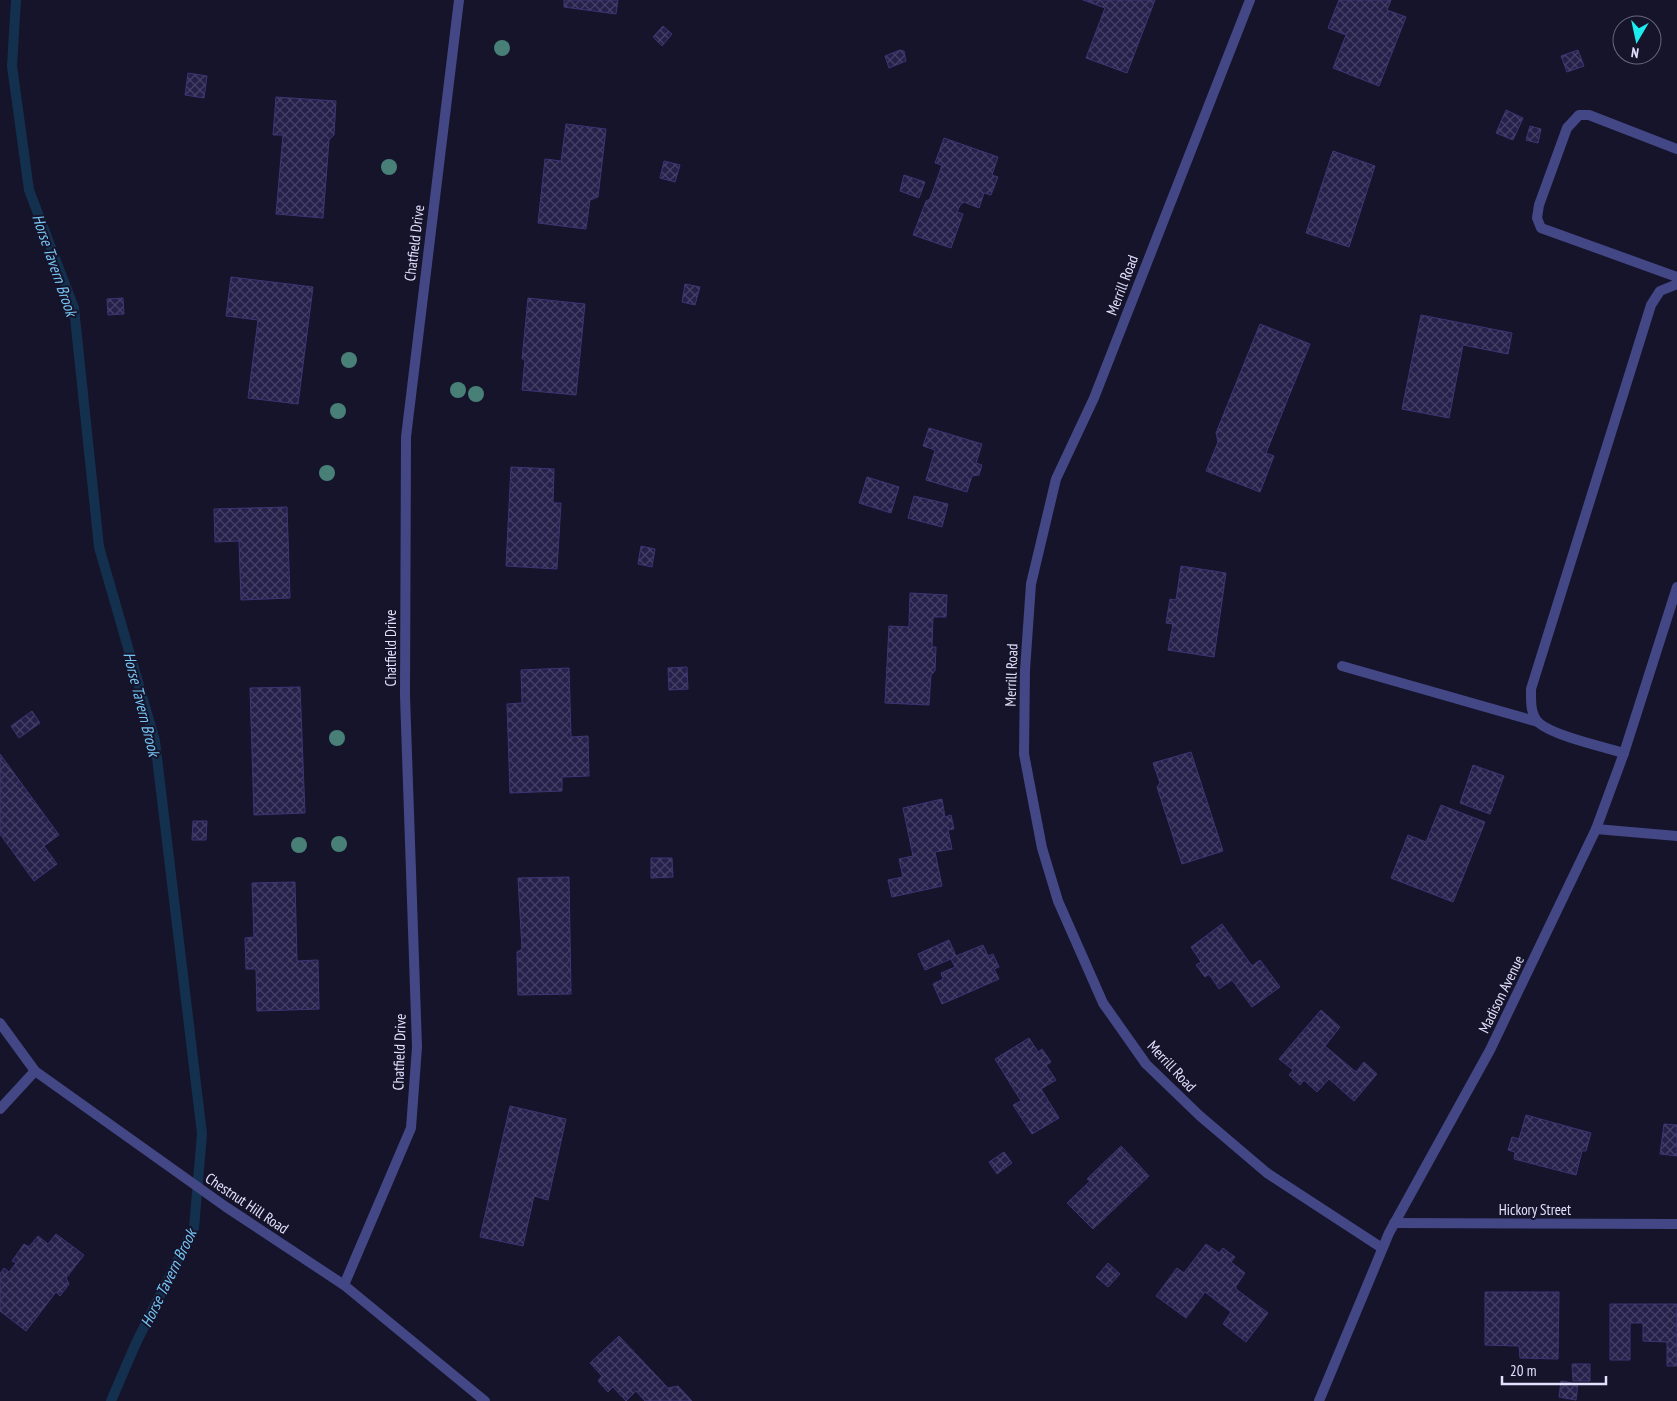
<svg xmlns="http://www.w3.org/2000/svg" width="1677" height="1401" viewBox="0 0 1677 1401" font-family="'PT Sans Narrow',sans-serif">
<style>
.lines{fill:none;stroke-linecap:round;stroke-linejoin:round}
.stream{stroke:#14304f;stroke-width:10}
.building{fill:url(#building-cross-hatch);stroke:#3c3575}
.service{stroke:#434786;stroke-width:10}
.minor{stroke:#434786;stroke-width:10}
.tertiary{stroke:#434786;stroke-width:10}
.tree{fill:#488077}
.labels{text-anchor:middle;dominant-baseline:central;stroke-width:4;stroke-linejoin:round;paint-order:stroke}
.street-label{font-size:15px;fill:#e1e0fd;stroke:#16142b}
.water-label{font-size:16px;font-style:italic;fill:#76c6f5;stroke:#16142b}
</style>
<defs>
<pattern id="building-cross-hatch" width="8" height="8" patternUnits="userSpaceOnUse" patternTransform="scale(1.25)"><rect width="8" height="8" fill="#26214b"/><path d="M0 0l8 8M0 8l8-8" fill="none" stroke="#454166"/></pattern>
</defs>
<rect width="100%" height="100%" fill="#16142b"/>
<g class="lines">
<path class="stream" d="M16,0L12,66L29,190L74,308L99,547L155,741L202,1134L194,1228L136,1343L111,1401"/>
</g>
<g class="building">
<path d="M564,0H618L616,14L564,7Z"/>
<path d="M1083,0H1155L1127,73L1086,58L1105,8Z"/>
<path d="M1339,0H1391L1387,10L1406,17L1379,86L1333,68L1346,35L1328,28Z"/>
<path d="M663,26L672,34L662,46L653,37Z"/>
<path d="M900,50L904,51L906,61L889,68L885,56Z"/>
<path d="M1578,50L1584,66L1567,72L1561,56Z"/>
<path d="M188,73L207,76L204,98L185,95Z"/>
<path d="M276,97L336,101L334,135L329,140L323,218L276,214L283,135H273Z"/>
<path d="M1506,110L1523,118L1513,140L1496,133Z"/>
<path d="M566,124L606,129L598,197L590,200L586,229L538,223L545,159L561,161Z"/>
<path d="M1530,126L1541,129L1538,143L1526,140Z"/>
<path d="M944,138L998,157L992,175L998,177L991,195L984,193L979,208L964,202L960,205L957,212L963,214L951,248L913,235L926,201L930,199L942,165L935,163Z"/>
<path d="M1333,151L1375,166L1349,247L1306,233Z"/>
<path d="M664,161L680,165L675,182L660,178Z"/>
<path d="M904,175L925,182L919,198L900,191Z"/>
<path d="M231,277L313,287L298,404L248,398L258,320L226,316Z"/>
<path d="M685,284L700,287L695,305L682,302Z"/>
<path d="M123,298L124,314L108,315L107,299Z"/>
<path d="M528,298L585,304L576,395L522,390L525,359H522Z"/>
<path d="M1421,315L1512,333L1508,354L1463,345L1449,418L1402,409Z"/>
<path d="M1260,324L1310,344L1266,453L1274,456L1260,492L1206,471L1218,442L1216,433Z"/>
<path d="M929,428L982,444L976,463L982,465L979,475L972,476L967,492L926,480L935,450L923,446Z"/>
<path d="M511,467L554,469L553,503H561L557,569L506,566Z"/>
<path d="M867,477L899,487L891,513L859,503Z"/>
<path d="M914,496L948,504L942,527L908,518Z"/>
<path d="M287,507L290,598L241,600L239,541L215,542L214,509Z"/>
<path d="M641,546L655,549L652,567L638,564Z"/>
<path d="M1181,566L1226,573L1214,657L1168,650L1173,624L1166,623L1170,599L1176,600Z"/>
<path d="M910,593L947,595L946,617H933L932,647H936L935,671L931,675L929,705L885,703L889,626L909,627Z"/>
<path d="M687,667L688,689L669,690L668,668Z"/>
<path d="M569,668L571,737L588,736L589,776L562,777V791L510,793L507,704L522,703L521,670Z"/>
<path d="M300,687L305,813L254,815L250,688Z"/>
<path d="M32,711L40,723L19,738L11,726Z"/>
<path d="M1191,752L1223,851L1182,864L1157,787L1160,783L1153,763Z"/>
<path d="M0,754L59,835L44,846L57,864L34,881L0,834Z"/>
<path d="M1473,765L1504,776L1490,814L1460,803Z"/>
<path d="M942,799L945,817L951,815L954,829L948,830L952,849L935,852L942,886L892,897L888,880L903,877L899,859L913,856L903,808Z"/>
<path d="M1441,805L1485,822L1453,902L1391,878L1408,835L1426,842Z"/>
<path d="M193,821H207L206,840H192Z"/>
<path d="M651,858H672L673,877L651,878Z"/>
<path d="M569,877L571,994L518,995L517,952L522,949L518,878Z"/>
<path d="M295,882L297,961L318,960L319,1009L257,1011L256,969H246L245,938L254,937L252,883Z"/>
<path d="M1222,924L1252,966L1260,960L1280,987L1252,1007L1232,980L1219,989L1209,974L1205,977L1196,965L1201,962L1191,947Z"/>
<path d="M949,940L956,956L983,945L988,956L993,954L999,967L994,969L999,979L942,1004L933,984L943,979L941,973L955,967L951,959L925,970L918,954Z"/>
<path d="M1321,1010L1340,1027L1325,1046L1356,1072L1364,1062L1377,1074L1354,1101L1329,1079L1317,1092L1304,1080L1300,1085L1289,1075L1293,1070L1279,1059Z"/>
<path d="M1029,1038L1038,1052L1042,1049L1051,1062L1046,1065L1056,1080L1041,1089L1059,1118L1032,1134L1013,1105L1021,1101L995,1059Z"/>
<path d="M510,1106L566,1119L548,1200L534,1196L523,1246L480,1237Z"/>
<path d="M1526,1115L1591,1133L1586,1151H1582L1576,1175L1514,1159L1515,1152L1508,1150L1512,1137L1519,1139Z"/>
<path d="M1664,1124L1677,1125V1156L1660,1154Z"/>
<path d="M1121,1146L1149,1176L1093,1229L1067,1203L1090,1181L1087,1179Z"/>
<path d="M1004,1152L1012,1163L997,1174L989,1162Z"/>
<path d="M56,1234L84,1255L66,1278L69,1284L60,1296L56,1292L26,1331L0,1311V1274L4,1268L9,1272L16,1263L12,1261L24,1244L29,1247L38,1236L48,1244Z"/>
<path d="M1206,1244L1219,1253L1223,1248L1235,1257L1231,1262L1245,1273L1236,1286V1289L1268,1313L1246,1342L1223,1324L1231,1312L1205,1292L1186,1318L1156,1296L1177,1268L1184,1273Z"/>
<path d="M1108,1263L1120,1274L1108,1287L1096,1277Z"/>
<path d="M1485,1292H1559L1558,1359L1520,1358L1519,1346L1485,1345Z"/>
<path d="M1610,1304H1677V1366H1667V1342L1643,1341V1323H1630V1360H1610Z"/>
<path d="M619,1336L668,1388L678,1386L692,1401H645L636,1391L626,1401L613,1387L608,1392L598,1381L602,1376L590,1363Z"/>
<path d="M1572,1364H1590V1381H1573Z"/>
<path d="M1561,1381L1578,1384L1576,1400L1559,1397Z"/>
</g>
<g class="lines">
<g class="service">
<path d="M1677,149L1589,115H1579L1567,128L1539,205L1537,218L1541,228L1677,277"/>
<path d="M1342,666L1538,722"/>
<path d="M1624,753C1604,747 1554,736 1539,723C1530,715 1531,700 1531,689L1651,305L1660,291L1677,284"/>
</g>
<g class="minor">
<path d="M1250,0L1094,398L1056,479L1031,584L1025,670L1024,754L1042,848L1058,901L1103,1003L1146,1064L1200,1116L1267,1173L1382,1248"/>
<path d="M1596,829L1677,836"/>
<path d="M0,1109L35,1071"/>
<path d="M1394,1223L1677,1224"/>
<path d="M344,1285L411,1128L417,1047L405,696L406,437L459,0"/>
</g>
<g class="tertiary">
<path d="M0,1023L35,1071L226,1207L344,1285L485,1401"/>
<path d="M1319,1401L1389,1233L1490,1050L1596,829L1624,753L1677,587"/>
</g>
</g>
<g class="tree">
<circle cx="502" cy="48" r="8"/>
<circle cx="389" cy="167" r="8"/>
<circle cx="349" cy="360" r="8"/>
<circle cx="458" cy="390" r="8"/>
<circle cx="476" cy="394" r="8"/>
<circle cx="338" cy="411" r="8"/>
<circle cx="327" cy="473" r="8"/>
<circle cx="337" cy="738" r="8"/>
<circle cx="339" cy="844" r="8"/>
<circle cx="299" cy="845" r="8"/>
</g>
<g class="labels">
<g class="street-label">
<text transform="translate(414 243) rotate(-83)">Chatfield Drive</text>
<text transform="translate(1122 285) rotate(-69)">Merrill Road</text>
<text transform="translate(390 648) rotate(-90)">Chatfield Drive</text>
<text transform="translate(1011 675) rotate(-88)">Merrill Road</text>
<text transform="translate(1501 994) rotate(-64)">Madison Avenue</text>
<text transform="translate(399 1052) rotate(-88)">Chatfield Drive</text>
<text transform="translate(1172 1066) rotate(47)">Merrill Road</text>
<text transform="translate(247 1203) rotate(34)">Chestnut Hill Road</text>
<text x="1535" y="1209">Hickory Street</text>
</g>
<g class="water-label">
<text transform="translate(55 265) rotate(71)">Horse Tavern Brook</text>
<text transform="translate(142 704) rotate(76)">Horse Tavern Brook</text>
<text transform="translate(168 1278) rotate(-64)">Horse Tavern Brook</text>
</g>
</g>
<g transform="translate(1637 40) rotate(189)"><circle r="24" fill="#16142b" stroke="#67667f"/>
<path d="M0-4L9 19L0 12L-9 19Z" fill="#1bedee"/>
<text y="-8" font-size="14" font-weight="bold" text-anchor="middle" fill="#e1e0fd">N</text>
</g>
<path d="M1502 1376v8h104v-8" fill="none" stroke="#e1e0fd" stroke-width="2.5"/>
<text x="1510" y="1376" font-size="15" fill="#e1e0fd" stroke="#16142b" stroke-width="4" paint-order="stroke">20 m</text>
</svg>
